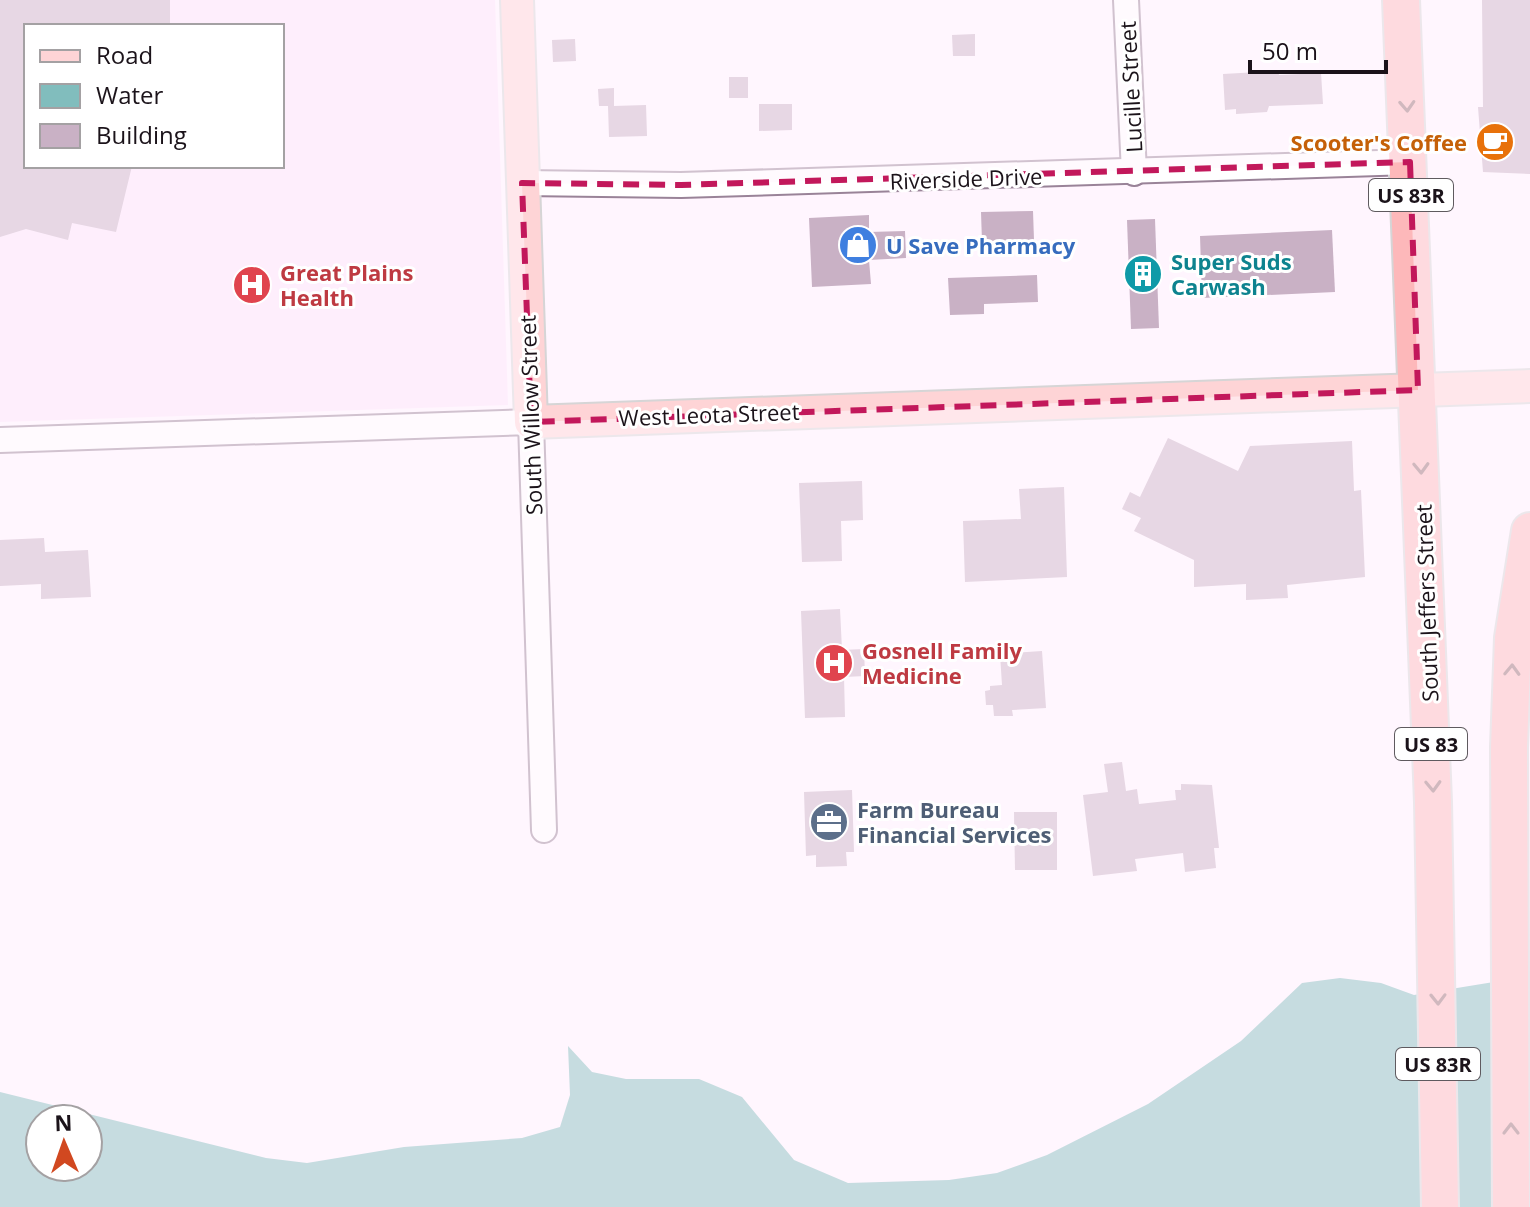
<svg xmlns="http://www.w3.org/2000/svg" width="1530" height="1207" viewBox="0 0 1530 1207" font-family="'Open Sans',sans-serif">
<style>
.built{fill:#fde5fb;fill-rule:evenodd}
.water{fill:#81bdbd;fill-rule:evenodd}
.building{fill:#c9b1c5}
.lines{fill:none;stroke-linecap:round;stroke-linejoin:round}
.minor-casing{stroke:#998398;stroke-width:28}
.major-casing{stroke:#d6d5d6;stroke-width:36}
.highway-casing{stroke:#d6d5d6;stroke-width:40}
.minor{stroke:#fff;stroke-width:24}
.major{stroke:#fed4d6;stroke-width:32}
.highway{stroke:#fdb8ba;stroke-width:36}
.oneway{stroke:#976e72}
.marked{fill:none;stroke:#c2185b;stroke-width:6;stroke-dasharray:16 10;stroke-linejoin:round}
.labels{text-anchor:middle;dominant-baseline:central;stroke-width:6;stroke-linejoin:round;paint-order:stroke}
.shield{fill:#fff;stroke:#5f5a5f;stroke-width:2}
.shield-label{font-size:20px;font-weight:bold;fill:#1b131a}
.street-label{font-size:22px;fill:#1b131a;stroke:#fff}
.food-label{font-size:22px;font-weight:bold;fill:#c56008;stroke:#fff;text-anchor:end}
.shop-label{font-size:22px;font-weight:bold;fill:#366cbe;stroke:#fff;text-anchor:start}
.culture-label{font-size:22px;font-weight:bold;fill:#0d838f;stroke:#fff;text-anchor:start}
.health-label{font-size:22px;font-weight:bold;fill:#be3a42;stroke:#fff;text-anchor:start}
.service-label{font-size:22px;font-weight:bold;fill:#4e5e75;stroke:#fff;text-anchor:start}
</style>
<rect width="100%" height="100%" fill="#fff5fe"/>
<path class="built" d="M0,0H495L508,405L0,422ZM26,26H282V166H26Z"/>
<path class="water" d="M1530,976V1207H0V1092L266,1158L307,1163L404,1147L522,1138L560,1127L570,1095L568,1046L592,1072L626,1079H699L742,1097L794,1160L848,1183L949,1180L997,1173L1047,1155L1148,1104L1241,1041L1302,983L1340,978L1381,983L1414,995ZM40,1119H88V1167H40Z"/>
<g class="building">
<path d="M0,0H170V26H26V166H132L116,232L72,223L68,240L26,229L0,237Z"/>
<path d="M1482,0H1530V174L1483,172L1478,107H1483Z"/>
<path d="M975,34V56H953L952,35Z"/>
<path d="M575,39L576,61L553,62L552,40Z"/>
<path d="M1278,71L1279,75L1321,73L1323,104L1269,106L1267,112L1236,114V109L1225,110L1223,74Z"/>
<rect x="729" y="77" width="19" height="21"/>
<path d="M614,88V106L646,105L647,136L609,137L608,106H599L598,89Z"/>
<path d="M759,104H792V130L759,131Z"/>
<path d="M1033,211L1034,240L982,242L981,212Z"/>
<path d="M869,215V232L905,231L906,258L869,260L871,284L812,287L809,218Z"/>
<path d="M1155,219L1159,328L1131,329L1127,220Z"/>
<path d="M1332,230L1335,292L1202,298L1200,236Z"/>
<path d="M1037,275L1038,302L984,304V314L950,315L948,278Z"/>
<path d="M1168,438L1238,471L1250,446L1352,441L1354,491L1361,490L1365,577L1287,585L1288,598L1246,600V584L1194,587V560L1134,531L1141,518L1122,509L1130,492L1140,497Z"/>
<path d="M862,481L863,520L841,521L842,561L802,562L799,483Z"/>
<path d="M1064,487L1067,577L965,582L963,521L1021,519L1019,489Z"/>
<path d="M44,538L45,552L88,550L91,597L41,599V584L0,586V540Z"/>
<path d="M840,609L842,650L864,649L865,676L844,677L845,717L805,718L801,611Z"/>
<path d="M1042,651L1046,708L1012,710L1013,716H994L993,705H986L985,691L990,690V686L1002,685L1000,654Z"/>
<path d="M1122,762L1126,791L1137,789L1139,804L1176,800L1175,790H1181V784L1212,785L1219,848H1214L1216,868L1185,872L1183,853L1135,859L1137,871L1093,876L1083,795L1108,792L1104,764Z"/>
<path d="M852,790L854,852H846L847,866L816,867V855L806,856L804,792Z"/>
<path d="M1014,812H1057V870H1015Z"/>
</g>
<g class="lines">
<defs>
<g id="minor">
<path d="M1126,0L1134,173"/>
<path d="M522,183L681,185L1410,162"/>
<path d="M0,440L531,422L544,830"/>
</g>
<path id="major" d="M517,0L531,422L1530,386"/>
<g id="highway">
<path d="M1401,0L1433,802L1440,1207"/>
<path d="M1511,1207L1509,747L1513,638L1530,531"/>
</g>
</defs>
<use href="#minor" class="minor-casing"/>
<use href="#major" class="major-casing"/>
<use href="#highway" class="highway-casing"/>
<use href="#minor" class="minor"/>
<use href="#major" class="major"/>
<use href="#highway" class="highway"/>
</g>
<defs><path id="oneway-chevron" d="M-2-3.5L2.5 0L-2 3.5" fill="none" stroke-width="1.6" stroke-linecap="round" stroke-linejoin="round" transform="scale(2)"/></defs>
<g class="oneway">
<use href="#oneway-chevron" transform="translate(1407 106) rotate(87)"/>
<use href="#oneway-chevron" transform="translate(1421 468) rotate(88)"/>
<use href="#oneway-chevron" transform="translate(1512 670) rotate(-88)"/>
<use href="#oneway-chevron" transform="translate(1433 786) rotate(88)"/>
<use href="#oneway-chevron" transform="translate(1438 999) rotate(89)"/>
<use href="#oneway-chevron" transform="translate(1511 1129) rotate(-90)"/>
</g>
<path d="M0 0H1530V1207H0ZM1410,162L1418,390L531,422L522,183L681,185Z" fill="#fff5fe" fill-opacity=".55" fill-rule="evenodd"/>
<path class="marked" d="M1410,162L1418,390L531,422L522,183L681,185Z"/>
<defs>
<symbol id="cafe-disc" viewBox="-11 -11 22 22"><circle r="9.5" fill="#e8710a" stroke="#fff"/><path d="M-5.5-4.5H6V0H3Q3 3.5 0 3.5H-2.5Q-5.5 3.5-5.5 0ZM3-3.2v2h1.7v-2ZM-6 4.5H4V6H-6Z" fill="#fff"/></symbol>
<symbol id="shop-disc" viewBox="-11 -11 22 22"><circle r="9.5" fill="#3f7fe0" stroke="#fff"/><path d="M-5-2.5h2.3a2.7 3.5 0 0 1 5.4 0H5L5.5 6h-11ZM-1.5-2.5h3a1.5 2.3 0 0 0-3 0Z" fill="#fff"/></symbol>
<symbol id="building-disc" viewBox="-11 -11 22 22"><circle r="9.5" fill="#0f9aa8" stroke="#fff"/><path d="M-4-6H4V6H1V3H-1V6H-4ZM-2.5-4.3h1.7v1.8h-1.7ZM.8-4.3h1.7v1.8H.8ZM-2.5-1h1.7V.8h-1.7ZM.8-1h1.7V.8H.8Z" fill="#fff"/></symbol>
<symbol id="hospital-disc" viewBox="-11 -11 22 22"><circle r="9.5" fill="#e0444e" stroke="#fff"/><path d="M-5-5h3v3.5h4V-5h3V5h-3V1.5h-4V5h-3Z" fill="#fff"/></symbol>
<symbol id="office-disc" viewBox="-11 -11 22 22"><circle r="9.5" fill="#5c6f8a" stroke="#fff"/><path d="M-6-3h4V-5.5h4V-3h4V5H-6ZM-1-4.5V-3h2v-1.5ZM-6 0V1H6V0Z" fill="#fff"/></symbol>
</defs>
<g fill-rule="evenodd">
<use href="#cafe-disc" x="1473" y="120" width="44" height="44"/>
<use href="#shop-disc" x="836" y="223" width="44" height="44"/>
<use href="#building-disc" x="1121" y="252" width="44" height="44"/>
<use href="#hospital-disc" x="230" y="263" width="44" height="44"/>
<use href="#hospital-disc" x="812" y="641" width="44" height="44"/>
<use href="#office-disc" x="807" y="800" width="44" height="44"/>
</g>
<g class="labels">
<g class="shield">
<rect x="1369" y="179" width="84" height="32" rx="6"/>
<rect x="1395" y="728" width="72" height="32" rx="6"/>
<rect x="1396" y="1048" width="84" height="32" rx="6"/>
</g>
<g class="shield-label">
<text x="1411" y="195">US 83R</text>
<text x="1431" y="744">US 83</text>
<text x="1438" y="1064">US 83R</text>
</g>
<g class="street-label">
<text transform="translate(1130 87) rotate(-93)">Lucille Street</text>
<text transform="translate(966 178) rotate(-2)">Riverside Drive</text>
<text transform="translate(709 414) rotate(-2)">West Leota Street</text>
<text transform="translate(530 415) rotate(-92)">South Willow Street</text>
<text transform="translate(1426 603) rotate(-92)">South Jeffers Street</text>
</g>
<g class="food-label">
<text x="1467" y="142">Scooter's Coffee</text>
</g>
<g class="shop-label">
<text x="886" y="245">U Save Pharmacy</text>
</g>
<g class="culture-label">
<text x="1171" y="261">Super Suds<tspan x="1171" dy="25">Carwash</tspan></text>
</g>
<g class="health-label">
<text x="280" y="272">Great Plains<tspan x="280" dy="25">Health</tspan></text>
<text x="862" y="650">Gosnell Family<tspan x="862" dy="25">Medicine</tspan></text>
</g>
<g class="service-label">
<text x="857" y="809">Farm Bureau<tspan x="857" dy="25">Financial Services</tspan></text>
</g>
</g>
<rect x="24" y="24" width="260" height="144" fill="#ffffff" stroke="#a4a1a3" stroke-width="2"/>
<rect x="40" y="50" width="40" height="12" fill="#fed4d6" stroke="#a4a1a3" stroke-width="2"/>
<text x="96" y="64" font-size="24" fill="#1b131a">Road</text>
<rect x="40" y="84" width="40" height="24" fill="#81bdbd" stroke="#a4a1a3" stroke-width="2"/>
<text x="96" y="104" font-size="24" fill="#1b131a">Water</text>
<rect x="40" y="124" width="40" height="24" fill="#c9b1c5" stroke="#a4a1a3" stroke-width="2"/>
<text x="96" y="144" font-size="24" fill="#1b131a">Building</text>
<g transform="translate(64 1143) rotate(358)"><circle r="38" fill="#ffffff" stroke="#a4a1a3" stroke-width="2"/>
<path d="M0-6L14 30L0 20L-14 30Z" fill="#d14820"/>
<text y="-12" font-size="22" font-weight="bold" text-anchor="middle" fill="#1b131a">N</text>
</g>
<path d="M1250 60v12h136v-12" fill="none" stroke="#1b131a" stroke-width="4"/>
<text x="1262" y="60" font-size="24" fill="#1b131a" stroke="#ffffff" stroke-width="6" paint-order="stroke">50 m</text>
</svg>
